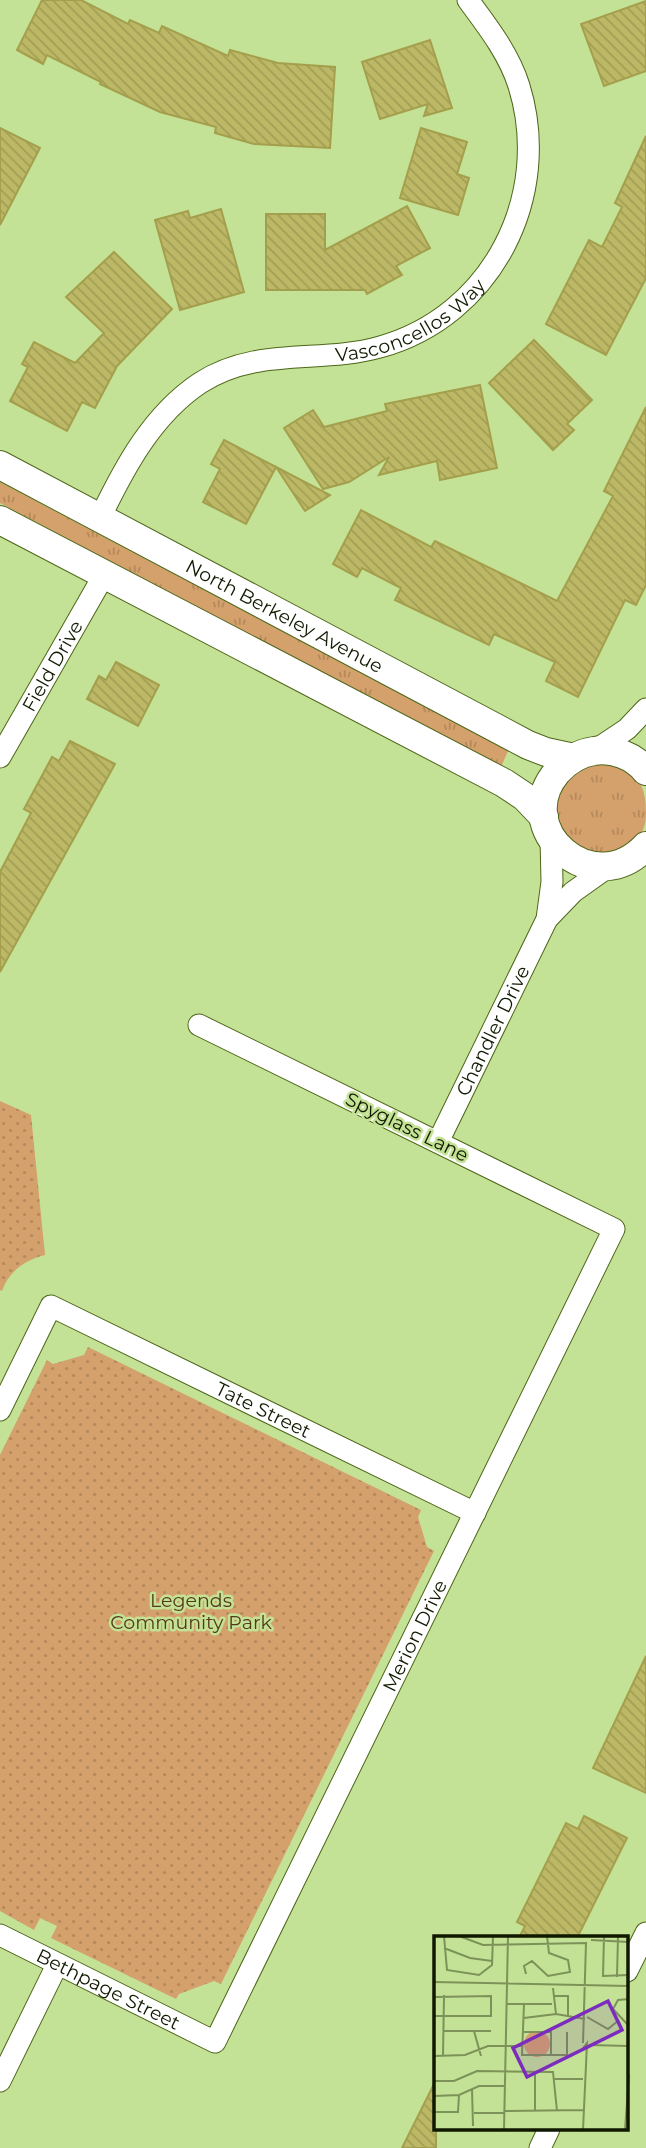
<svg xmlns="http://www.w3.org/2000/svg" width="646" height="2148" viewBox="0 0 646 2148" font-family="Montserrat,sans-serif">
<style>
.grass{fill:url(#grass-tufts)}
.park{fill:url(#park-dots)}
.building{fill:url(#building-back-hatch);stroke:#a49f4c;stroke-width:2}
.lines{fill:none;stroke-linecap:round;stroke-linejoin:round}
.minor-casing{stroke:#4d6619;stroke-width:23}
.tertiary-casing{stroke:#4d6619;stroke-width:30}
.minor{stroke:#fff;stroke-width:21}
.tertiary{stroke:#fff;stroke-width:28}
.labels{text-anchor:middle;dominant-baseline:central;stroke-width:5;stroke-linejoin:round;paint-order:stroke}
.street-label{font-size:19px;fill:#101900;stroke:#c4e295}
.park-label{font-size:19px;fill:#55391b;stroke:#c4e295}
.inset-road{fill:none;stroke:#7c9259;stroke-width:2}
.view{fill:#7b2cbf;fill-opacity:0.15;stroke:#7b2cbf;stroke-width:3.5}
.inset-edge{fill:none;stroke:#101900;stroke-width:3.5}
</style>
<defs>
<pattern id="grass-tufts" width="24" height="20" patternUnits="userSpaceOnUse" patternTransform="scale(1.75)"><rect width="24" height="20" fill="#d4a06b"/><path d="M3 7l-1-3M5 7V3M7 7l1-3M15 17l-1-3M17 17v-4M19 17l1-3" fill="none" stroke="#b5895b"/></pattern>
<pattern id="park-dots" width="8" height="8" patternUnits="userSpaceOnUse" patternTransform="scale(1.75)"><rect width="8" height="8" fill="#d4a06b"/><path d="M2 2h.1M6 6h.1" fill="none" stroke="#b5895b" stroke-width="1.8" stroke-linecap="round"/></pattern>
<pattern id="building-back-hatch" width="6" height="6" patternUnits="userSpaceOnUse" patternTransform="scale(1.75)"><rect width="6" height="6" fill="#bdb865"/><path d="M-1 5l2 2M0 0l6 6M5-1l2 2" fill="none" stroke="#a19e56"/></pattern>
</defs>
<rect width="100%" height="100%" fill="#c4e295"/>
<g class="grass">
<path d="M0,482L508,751L501,767L0,503Z"/>
<path d="M608,763C637,771 646,784 646,813C646,833 637,842 620,850C616,852 610,857 605,857C596,858 582,851 574,849L555,822L558,790L579,768Z"/>
</g>
<g class="park">
<path d="M0,1101L31,1115L45,1255C25,1260 9,1271 2,1291L0,1290Z"/>
<path d="M88,1347L421,1510L418,1517L427,1547L434,1551L221,1984L214,1981L179,1994L176,1999L51,1938L57,1926L40,1918L34,1930L0,1911V1455L47,1360L53,1364L84,1355Z"/>
</g>
<g class="building">
<path d="M42,0H81L128,24L130,20L159,33L162,26L228,56L230,50L278,63L335,67L330,148L254,144L215,133L216,127L160,112L100,84L101,82L47,55L43,64L17,50Z"/>
<path d="M646,1V71L604,86L581,24Z"/>
<path d="M430,40L452,108L424,116L428,104L380,119L362,62Z"/>
<path d="M0,128L40,148L0,225Z"/>
<path d="M421,128L467,142L457,174L469,178L458,215L400,198Z"/>
<path d="M646,136V278L606,355L546,324L589,240L602,247L622,207L615,203Z"/>
<path d="M407,206L430,248L396,266L402,275L367,294L365,290H266V214H325V250Z"/>
<path d="M221,209L244,292L180,310L155,220L188,211L190,218Z"/>
<path d="M114,252L172,309L117,366L95,408L82,402L67,431L10,401L28,367L22,364L34,342L75,363L104,333L66,297Z"/>
<path d="M534,340L592,400L567,424L574,430L553,450L489,383Z"/>
<path d="M480,385L497,468L440,480L437,461L379,475L389,457L349,482L323,489L284,428L313,410L324,427L387,411L385,404Z"/>
<path d="M646,407V585L636,605L625,600L578,697L546,681L555,662L494,634L489,645L395,600L401,588L362,568L357,577L333,564L361,510L431,547L435,541L557,601L613,496L604,491Z"/>
<path d="M224,440L276,467L330,495L305,511L276,467L246,524L203,502L220,469L211,464Z"/>
<path d="M116,662L159,685L138,726L87,699L99,676L106,680Z"/>
<path d="M70,741L115,764L0,972V872L31,813L24,809L52,757L59,761Z"/>
<path d="M646,1656V1793L593,1768Z"/>
<path d="M584,1816L627,1838L577,1938H519L525,1926L517,1922L566,1823L578,1829Z"/>
<path d="M436,2080V2148H402Z"/>
</g>
<g class="lines">
<defs>
<g id="minor">
<path id="s1" d="M100,518C124,468 152,415 200,383C257,346 320,364 380,347C492,316 553,196 519,86C509,54 488,27 468,0"/>
<path d="M594,751L627,729L646,709"/>
<path id="s2" d="M0,757L104,575"/>
<path d="M547,919L573,892L608,867"/>
<path id="s3" d="M438,1142L547,919L552,882L551,838"/>
<path id="s4" d="M0,1410L51,1306L475,1513"/>
<path id="s5" d="M0,1935L215,2042L614,1229L199,1025"/>
<path d="M627,1971L646,1933"/>
<path d="M0,2081L57,1965"/>
<path d="M540,2148L549,2129"/>
</g>
<g id="tertiary">
<path id="s6" d="M0,465L528,745L546,752L574,758"/>
<path d="M0,520L504,783L525,797L544,817"/>
<path d="M646,771C634,756 613,748 594,751C579,753 567,761 557,772C509,829 593,903 646,846"/>
</g>
</defs>
<use href="#minor" class="minor-casing"/>
<use href="#tertiary" class="tertiary-casing"/>
<use href="#minor" class="minor"/>
<use href="#tertiary" class="tertiary"/>
</g>
<g class="labels">
<g class="street-label">
<text stroke="none"><textPath href="#s1" startOffset="394">Vasconcellos Way</textPath></text>
<text stroke="none"><textPath href="#s6" startOffset="322">North Berkeley Avenue</textPath></text>
<text stroke="none"><textPath href="#s2" startOffset="105">Field Drive</textPath></text>
<text stroke="none"><textPath href="#s3" startOffset="124">Chandler Drive</textPath></text>
<text transform="translate(407 1127) rotate(26)">Spyglass Lane</text>
<text stroke="none"><textPath href="#s4" startOffset="352">Tate Street</textPath></text>
<text stroke="none"><textPath href="#s5" startOffset="693">Merion Drive</textPath></text>
<text stroke="none"><textPath href="#s5" startOffset="121">Bethpage Street</textPath></text>
</g>
<g class="park-label">
<text x="191" y="1600">Legends<tspan x="191" dy="22">Community Park</tspan></text>
</g>
</g>
<g transform="translate(434 1936)">
<rect width="194" height="194" fill="#c4e295"/>
<path d="M90 108a13 13 0 1 1 26 0a13 13 0 1 1-26 0Z" fill="#d4a06b"/>
<path class="inset-road" d="M10,0L13,34L45,39L58,29L59,0M25,0L49,9L152,7L149,107M170,0L169,40L195,39M157,4L195,6M10,12L36,22L58,25M92,38L90,30L98,25L114,40L136,36L134,24L115,17L113,0M183,41L184,0M0,46L195,50M119,52L122,78M119,60H134V81M195,63L184,64L179,73L195,90M73,68H118M90,68L88,119H133V96M122,78L151,83M0,80H57V60L1,61M153,81L174,93L185,84M90,82L122,78M9,95H57M40,95L47,120M90,96H117V119M155,109L195,110M0,120L31,119L54,110H88M9,120L10,59M120,143H149M0,145H20L43,135L119,136L123,175M38,153L39,190M0,160L25,159L45,150H71M71,175L149,174M101,175V136M0,176H24L25,159M40,177H71M70,194L74,0M149,194L153,107L149,112M191,194L195,138"/>
<path class="view" d="M174,65L188,94L93,141L79,112Z"/>
<rect width="194" height="194" class="inset-edge"/>
</g>
</svg>
